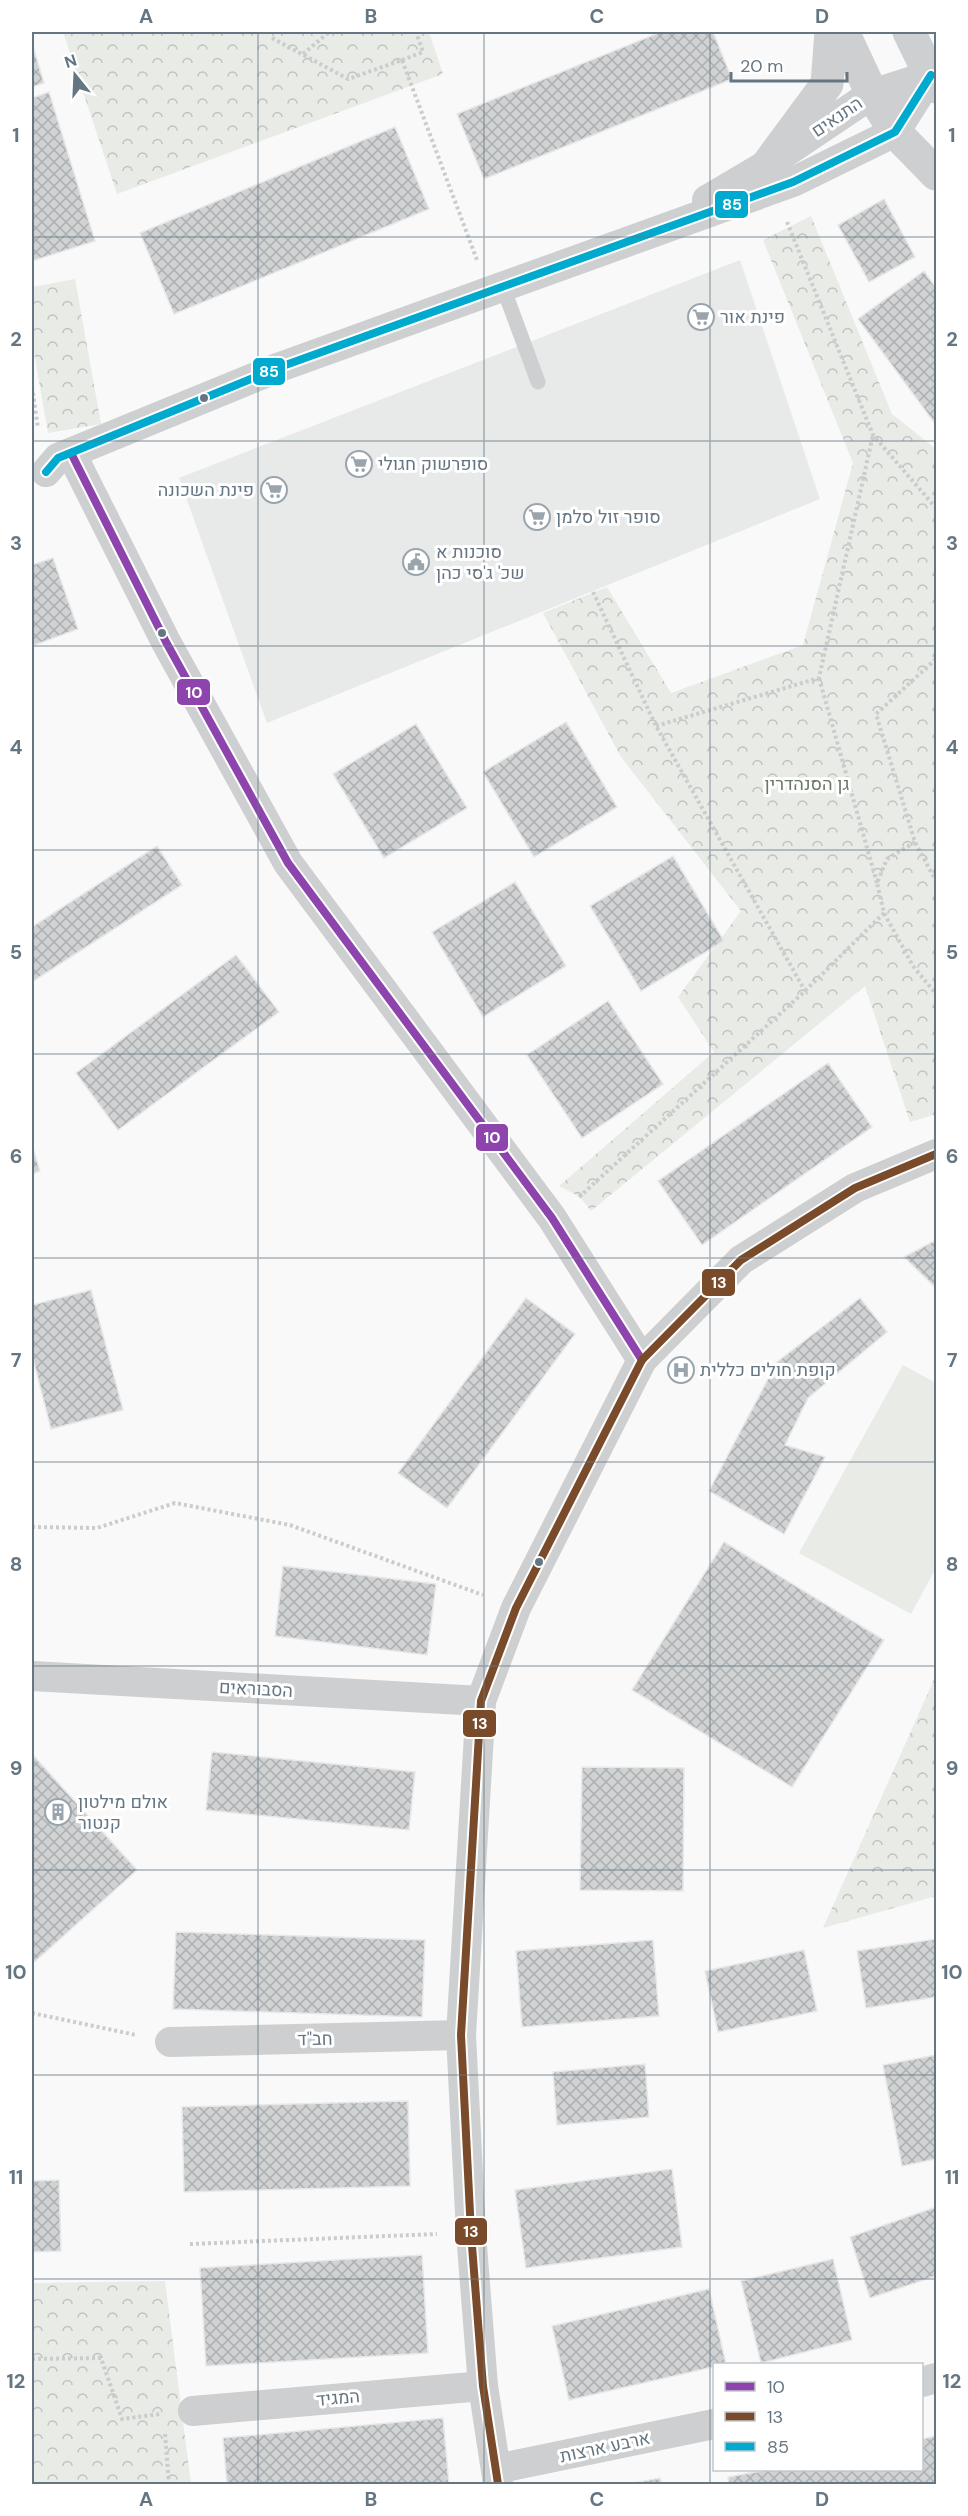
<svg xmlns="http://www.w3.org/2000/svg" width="968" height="2516" viewBox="0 0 968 2516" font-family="'DM Sans',Heebo,sans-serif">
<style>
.built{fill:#e8e9e9}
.grass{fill:#e8ebe6}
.forest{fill:url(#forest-crowns)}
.building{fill:url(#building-cross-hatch);stroke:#e8e8e8;stroke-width:1.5}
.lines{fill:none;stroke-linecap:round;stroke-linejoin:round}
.path{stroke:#cbcccd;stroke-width:4;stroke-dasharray:3 3;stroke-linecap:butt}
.service{stroke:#cecfd0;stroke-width:15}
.minor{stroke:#cecfd0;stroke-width:30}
.tertiary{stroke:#cecfd0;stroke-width:33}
.bus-1-casing{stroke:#fff;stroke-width:12}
.bus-2-casing{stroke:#fff;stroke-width:12}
.bus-3-casing{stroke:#fff;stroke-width:12}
.bus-1{stroke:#8e44ad;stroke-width:8}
.bus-2{stroke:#7a4b2a;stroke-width:8}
.bus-3{stroke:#00a9ce;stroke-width:8}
.grid{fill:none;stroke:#657683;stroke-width:1.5;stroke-opacity:0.55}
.bus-dot{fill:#657683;stroke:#fff;stroke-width:2}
.labels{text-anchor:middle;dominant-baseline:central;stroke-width:6;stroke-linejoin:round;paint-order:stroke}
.street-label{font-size:18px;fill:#657683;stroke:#fff}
.poi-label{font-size:18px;fill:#657683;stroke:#fff;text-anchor:start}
.park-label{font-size:18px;fill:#687a64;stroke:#fff}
.line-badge{stroke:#fff;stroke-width:2}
.badge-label{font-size:16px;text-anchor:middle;font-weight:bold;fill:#fff}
.neatline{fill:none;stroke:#657683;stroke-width:2}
.grid-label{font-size:20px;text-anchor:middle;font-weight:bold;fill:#657683}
</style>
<defs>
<pattern id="forest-crowns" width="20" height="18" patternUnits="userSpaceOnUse" patternTransform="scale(1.5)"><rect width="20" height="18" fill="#e8ebe6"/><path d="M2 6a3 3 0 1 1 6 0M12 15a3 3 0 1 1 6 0" fill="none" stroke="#c0c3c0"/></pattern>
<pattern id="building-cross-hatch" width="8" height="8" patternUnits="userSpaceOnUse" patternTransform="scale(1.5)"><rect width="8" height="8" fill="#d0d2d3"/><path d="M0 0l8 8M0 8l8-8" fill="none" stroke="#acafb1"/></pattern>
</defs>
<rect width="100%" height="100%" fill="#f9f9f9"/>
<path class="built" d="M740,260L820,499L267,723L179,478Z"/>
<path class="grass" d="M903,1365L936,1383V1568L911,1614L799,1553Z"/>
<g class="forest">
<path d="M63,32H429L443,74L117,194Z"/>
<path d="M811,216L892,414L936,449V1114L910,1122L865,986L591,1211L580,1197L559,1186L714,1052L678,997L741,911L621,757L543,613L607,587L671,693L803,645L853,463L763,240Z"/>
<path d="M75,279L101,424L48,433L32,341V287Z"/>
<path d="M936,1675V1896L823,1928Z"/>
<path d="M165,2281L191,2484H32V2283Z"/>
</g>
<g class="building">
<path d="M661,32H713L732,79L484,179L457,114Z"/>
<path d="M32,43L44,83L32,87Z"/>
<path d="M49,92L95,241L32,261V98Z"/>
<path d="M395,127L429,209L174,314L140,233Z"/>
<path d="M884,199L915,257L869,282L838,225Z"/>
<path d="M924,271L936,288V425L858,319Z"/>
<path d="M53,558L78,629L32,646V565Z"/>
<path d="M566,722L617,807L534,857L483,772Z"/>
<path d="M416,724L467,808L384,858L333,774Z"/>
<path d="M157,846L182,885L32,982V927Z"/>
<path d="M673,856L724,941L641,991L590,906Z"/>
<path d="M515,882L566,966L483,1017L432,932Z"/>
<path d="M236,955L279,1012L118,1130L76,1073Z"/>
<path d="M608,1001L663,1084L582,1138L527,1055Z"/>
<path d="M828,1063L872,1127L702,1245L658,1181Z"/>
<path d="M32,1145L40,1171L32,1174Z"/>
<path d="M936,1240V1288L904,1257Z"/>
<path d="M91,1290L123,1410L51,1429L32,1355V1305Z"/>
<path d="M526,1298L575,1334L447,1508L398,1473Z"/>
<path d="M860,1298L887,1332L808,1398L785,1445L825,1457L784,1534L709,1491L777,1362Z"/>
<path d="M724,1542L884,1640L792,1787L632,1690Z"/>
<path d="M283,1566L436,1584L427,1655L275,1636Z"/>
<path d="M212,1752L415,1772L409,1830L206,1810Z"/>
<path d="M32,1754L137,1870L32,1964Z"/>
<path d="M582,1767L684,1768L683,1891L580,1890Z"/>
<path d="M176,1932L425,1940L422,2017L173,2009Z"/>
<path d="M936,1939V1997L866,2008L857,1951Z"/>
<path d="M653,1940L659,2016L522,2027L516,1951Z"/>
<path d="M804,1950L817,2011L718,2032L705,1971Z"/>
<path d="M936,2055V2159L902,2166L883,2065Z"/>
<path d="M645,2064L649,2117L557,2125L553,2072Z"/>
<path d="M408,2101L410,2186L184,2192L182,2107Z"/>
<path d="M672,2169L682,2247L526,2268L515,2190Z"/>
<path d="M59,2180L61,2251L32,2252V2181Z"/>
<path d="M936,2207V2276L870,2298L850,2237Z"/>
<path d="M422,2255L428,2353L206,2366L200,2268Z"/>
<path d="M833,2259L852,2340L761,2363L741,2281Z"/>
<path d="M709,2289L726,2364L569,2400L552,2326Z"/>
<path d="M443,2418L449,2484H227L223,2438Z"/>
<path d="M936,2436V2484H729L728,2477L766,2470H922V2439Z"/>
<path d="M660,2478L662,2484H627Z"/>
</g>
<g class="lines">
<g class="path">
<path d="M272,38L348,79L402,60L477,260"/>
<path d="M303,54L329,32"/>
<path d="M402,60L423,52L416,32"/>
<path d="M787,222L873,435L936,508"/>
<path d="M32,387L38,428"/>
<path d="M593,592L656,726L805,991"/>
<path d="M936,659L876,714L915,842L936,881"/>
<path d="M819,678L877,883"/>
<path d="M656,726L819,678L873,435"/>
<path d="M915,842L887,859L877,883L884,913L913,966L936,994"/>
<path d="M579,1197L805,991L884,913"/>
<path d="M32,1527L97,1528L175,1503L290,1525L483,1595"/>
<path d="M32,2013L136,2035"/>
<path d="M190,2244L437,2234"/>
<path d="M32,2359L101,2358L122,2419L160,2414"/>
<path d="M165,2434L169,2484"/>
</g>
<path class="service" d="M503,287L538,382"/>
<g class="minor">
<path d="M707,200L768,164L872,94L931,75"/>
<path d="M71,453L166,642L288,863L552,1218L642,1360"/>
<path d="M46,472L58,458L280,367L793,182L895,132L931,75"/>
<path d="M32,1676L481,1701"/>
<path d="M170,2042L461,2035"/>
<path d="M922,2382L936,2378"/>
<path d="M193,2411L483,2386"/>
<path d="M496,2469L714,2424"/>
<path d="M498,2484L483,2386L471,2233L461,2035L481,1701L516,1608L642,1360L741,1260L855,1188L936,1154"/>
</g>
<g class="tertiary">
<path d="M843,32L872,94L895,132L936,174"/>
<path d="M909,32L936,87"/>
<path d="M768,164L827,84L831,32"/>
</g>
<defs>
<path id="bus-1" d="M71,453L166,642L288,863L552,1218L642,1360"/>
<path id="bus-2" d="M498,2484L483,2386L471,2233L461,2035L481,1701L516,1608L642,1360L741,1260L855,1188L936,1154"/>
<path id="bus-3" d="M46,472L58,458L280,367L793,182L895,132L931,75"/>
</defs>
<use href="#bus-1" class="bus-1-casing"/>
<use href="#bus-2" class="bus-2-casing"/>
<use href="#bus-3" class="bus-3-casing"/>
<use href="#bus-1" class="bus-1"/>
<use href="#bus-2" class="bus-2"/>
<use href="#bus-3" class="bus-3"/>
</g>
<path class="grid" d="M258,32V2484M484,32V2484M710,32V2484M32,237H936M32,441H936M32,646H936M32,850H936M32,1054H936M32,1258H936M32,1462H936M32,1666H936M32,1870H936M32,2075H936M32,2279H936"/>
<defs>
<symbol id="supermarket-ring" viewBox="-11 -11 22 22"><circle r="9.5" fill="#fff" stroke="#99a4ac" stroke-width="1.5"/><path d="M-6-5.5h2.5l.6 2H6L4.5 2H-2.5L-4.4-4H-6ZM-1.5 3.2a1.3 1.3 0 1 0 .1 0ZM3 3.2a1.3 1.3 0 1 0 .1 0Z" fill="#99a4ac"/></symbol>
<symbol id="civic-ring" viewBox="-11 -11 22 22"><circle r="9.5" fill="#fff" stroke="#99a4ac" stroke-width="1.5"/><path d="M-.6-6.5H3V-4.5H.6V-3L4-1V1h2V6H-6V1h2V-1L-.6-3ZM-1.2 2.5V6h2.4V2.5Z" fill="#99a4ac"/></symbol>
<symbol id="hospital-ring" viewBox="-11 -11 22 22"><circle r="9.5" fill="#fff" stroke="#99a4ac" stroke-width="1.5"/><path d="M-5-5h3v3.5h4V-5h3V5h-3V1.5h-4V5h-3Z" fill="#99a4ac"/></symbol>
<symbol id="building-ring" viewBox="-11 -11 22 22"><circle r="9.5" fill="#fff" stroke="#99a4ac" stroke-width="1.5"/><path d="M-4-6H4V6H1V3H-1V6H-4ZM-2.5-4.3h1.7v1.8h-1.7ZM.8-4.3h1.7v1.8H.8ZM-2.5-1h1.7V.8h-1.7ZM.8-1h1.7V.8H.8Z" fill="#99a4ac"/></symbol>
</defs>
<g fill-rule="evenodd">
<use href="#supermarket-ring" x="686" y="302" width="30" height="30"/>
<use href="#supermarket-ring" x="344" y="449" width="30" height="30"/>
<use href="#supermarket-ring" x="259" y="475" width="30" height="30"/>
<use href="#supermarket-ring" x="522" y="502" width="30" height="30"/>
<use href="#civic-ring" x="401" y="547" width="30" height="30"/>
<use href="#hospital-ring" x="666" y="1355" width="30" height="30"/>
<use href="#building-ring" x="43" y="1797" width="30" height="30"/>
</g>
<g class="bus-dot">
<circle cx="204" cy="398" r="5"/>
<circle cx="162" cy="633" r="5"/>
<circle cx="539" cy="1562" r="5"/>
</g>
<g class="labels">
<g class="street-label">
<text transform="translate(837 117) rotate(-34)">התנאים</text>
<text transform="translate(256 1689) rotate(3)">הסבוראים</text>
<text transform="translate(315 2039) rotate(-1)">חב"ד</text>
<text transform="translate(338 2398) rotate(-5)">המגיד</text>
<text transform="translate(605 2447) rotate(-12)">ארבע ארצות</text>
</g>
<g class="poi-label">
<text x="720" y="317">פינת אור</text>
<text x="378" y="464">סופרשוק חגולי</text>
<text x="254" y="490" text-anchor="end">פינת השכונה</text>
<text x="556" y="517">סופר זול סלמן</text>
<text x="436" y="552">סוכנות א<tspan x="436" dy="21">שכ' ג'סי כהן</tspan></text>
<text x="700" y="1370">קופת חולים כללית</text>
<text x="78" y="1802">אולם מילטון<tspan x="78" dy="21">קנטור</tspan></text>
</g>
<g class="park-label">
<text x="807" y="784">גן הסנהדרין</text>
</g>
</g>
<g class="line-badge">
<rect x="714" y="190" width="35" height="29" rx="6" fill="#00a9ce"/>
<rect x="252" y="357" width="34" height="29" rx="6" fill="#00a9ce"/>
<rect x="176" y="678" width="35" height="28" rx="6" fill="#8e44ad"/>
<rect x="475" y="1123" width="34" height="29" rx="6" fill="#8e44ad"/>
<rect x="701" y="1268" width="35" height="29" rx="6" fill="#7a4b2a"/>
<rect x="462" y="1709" width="35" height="29" rx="6" fill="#7a4b2a"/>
<rect x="454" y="2217" width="34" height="29" rx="6" fill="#7a4b2a"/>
</g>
<g class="badge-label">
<text x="732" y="210">85</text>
<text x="269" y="377">85</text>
<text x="194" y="698">10</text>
<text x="492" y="1143">10</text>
<text x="719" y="1288">13</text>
<text x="480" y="1729">13</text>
<text x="471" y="2237">13</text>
</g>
<rect width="968" height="2516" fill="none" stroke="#ffffff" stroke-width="66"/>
<rect x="713" y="2363" width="210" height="108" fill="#ffffff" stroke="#c1c8cd" stroke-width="1.5"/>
<rect x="725" y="2382" width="30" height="9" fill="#8e44ad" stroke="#c1c8cd" stroke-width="1.5"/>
<text x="767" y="2393" font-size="18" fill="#657683">10</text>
<rect x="725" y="2412" width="30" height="9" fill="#7a4b2a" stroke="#c1c8cd" stroke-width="1.5"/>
<text x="767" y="2423" font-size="18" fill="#657683">13</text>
<rect x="725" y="2442" width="30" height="9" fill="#00a9ce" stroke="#c1c8cd" stroke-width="1.5"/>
<text x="767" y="2453" font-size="18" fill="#657683">85</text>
<g transform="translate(75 75) rotate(342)" stroke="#ffffff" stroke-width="4.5" paint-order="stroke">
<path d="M0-4.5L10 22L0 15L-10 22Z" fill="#657683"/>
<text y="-9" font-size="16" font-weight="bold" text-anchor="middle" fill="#657683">N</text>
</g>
<path d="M731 72v9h116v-9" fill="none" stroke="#657683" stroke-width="3"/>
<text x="740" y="72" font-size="18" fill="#657683" stroke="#ffffff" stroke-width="4.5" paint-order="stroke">20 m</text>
<rect x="33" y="33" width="902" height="2450" class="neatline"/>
<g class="grid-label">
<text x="146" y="23">A</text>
<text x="371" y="23">B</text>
<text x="597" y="23">C</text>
<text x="822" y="23">D</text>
<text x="16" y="142">1</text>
<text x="952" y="142">1</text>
<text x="16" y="346">2</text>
<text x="952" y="346">2</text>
<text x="16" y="550">3</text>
<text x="952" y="550">3</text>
<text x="16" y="754">4</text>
<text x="952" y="754">4</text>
<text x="16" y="959">5</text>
<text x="952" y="959">5</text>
<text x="16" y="1163">6</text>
<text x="952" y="1163">6</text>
<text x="16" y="1367">7</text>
<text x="952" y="1367">7</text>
<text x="16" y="1571">8</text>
<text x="952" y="1571">8</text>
<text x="16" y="1775">9</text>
<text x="952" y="1775">9</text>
<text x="16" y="1979">10</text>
<text x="952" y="1979">10</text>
<text x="16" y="2184">11</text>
<text x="952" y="2184">11</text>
<text x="16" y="2388">12</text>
<text x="952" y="2388">12</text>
<text x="146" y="2506">A</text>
<text x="371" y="2506">B</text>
<text x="597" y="2506">C</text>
<text x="822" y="2506">D</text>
</g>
</svg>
